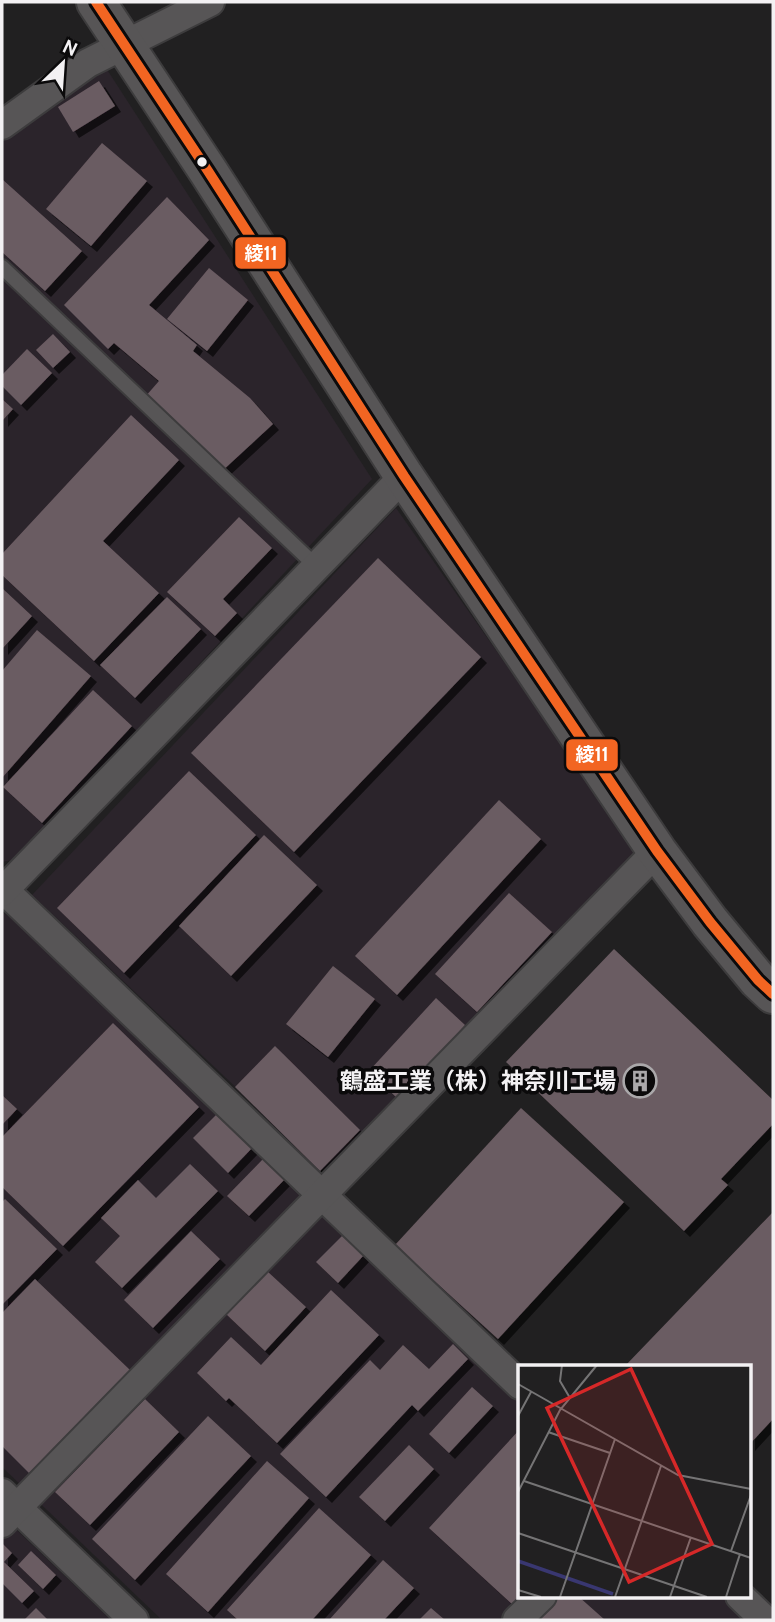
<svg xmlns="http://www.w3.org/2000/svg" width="775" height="1622" viewBox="0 0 775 1622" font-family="Cabin,'Noto Sans JP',sans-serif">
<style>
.built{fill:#2b242b}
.building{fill:#6b5b62;filter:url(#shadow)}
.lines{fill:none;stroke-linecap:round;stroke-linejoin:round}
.lane-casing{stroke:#3d3c3d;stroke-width:18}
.street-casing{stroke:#3d3c3d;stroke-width:32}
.secondary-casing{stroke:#3d3c3d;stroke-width:42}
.lane{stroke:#575556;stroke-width:14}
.street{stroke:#575556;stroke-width:28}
.secondary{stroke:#575556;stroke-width:38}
.bus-1-casing{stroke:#0b0a0b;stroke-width:16}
.bus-1{stroke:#f26522;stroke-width:10}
.bus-dot{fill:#f3f1f3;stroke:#0b0a0b;stroke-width:2.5}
.labels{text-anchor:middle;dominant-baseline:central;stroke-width:7;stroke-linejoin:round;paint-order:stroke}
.poi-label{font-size:23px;font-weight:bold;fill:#f3f1f3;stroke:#0b0a0b;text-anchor:end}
.inset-river{fill:none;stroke:#393771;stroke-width:3.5}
.inset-road{fill:none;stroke:#757475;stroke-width:2}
.view{fill:#d62828;fill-opacity:0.15;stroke:#d62828;stroke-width:3.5}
.inset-edge{fill:none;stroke:#f3f1f3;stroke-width:3.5}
.line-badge{stroke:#0b0a0b;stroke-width:2.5}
.badge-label{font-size:19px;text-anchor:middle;font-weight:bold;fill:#fff}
</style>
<defs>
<filter id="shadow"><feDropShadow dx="6" dy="6" stdDeviation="0" flood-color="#0009"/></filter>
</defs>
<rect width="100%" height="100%" fill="#212021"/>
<g class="built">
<path d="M106,68L372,479L17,859L2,862V135Z"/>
<path d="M396,508L637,851L632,861L332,1178L32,895Z"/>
<path d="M2,912L23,925L519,1397L520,1596H729L755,1620H162L2,1467Z"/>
<path d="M2,1516L111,1620H2Z"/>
</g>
<g class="building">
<path d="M99,81L115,106L73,132L58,107Z"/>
<path d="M102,143L147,181L91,246L46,209Z"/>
<path d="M2,179L82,251L45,291L2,252Z"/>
<path d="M167,197L209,240L149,305L197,345L193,351L250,398L273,424L221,472L197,446L200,444L145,397L159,381L114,343L108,349L64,305Z"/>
<path d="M209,268L248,300L207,351L167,319Z"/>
<path d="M53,334L70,352L53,368L36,350Z"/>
<path d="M27,349L52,373L21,405L2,386V375Z"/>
<path d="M2,399L13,409L2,421Z"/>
<path d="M131,415L179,460L103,541L159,593L94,661L2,575V554Z"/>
<path d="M239,517L272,548L223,599L237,613L215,636L167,592Z"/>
<path d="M378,558L481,657L294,852L191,753Z"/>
<path d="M2,588L32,616L2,649Z"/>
<path d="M167,597L201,629L135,698L100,665Z"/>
<path d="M37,630L91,676L2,778V671Z"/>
<path d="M93,690L132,726L42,823L3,787Z"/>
<path d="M189,771L256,835L124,973L57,908Z"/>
<path d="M499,800L541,839L397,995L355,956Z"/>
<path d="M264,835L317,885L231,976L179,926Z"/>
<path d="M509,893L552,932L477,1012L435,974Z"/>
<path d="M614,949L773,1100V1124L721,1179L728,1185L684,1231L506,1062Z"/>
<path d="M333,966L375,999L328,1057L286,1024Z"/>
<path d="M436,998L465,1025L398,1099L369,1071Z"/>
<path d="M113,1023L199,1107L63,1246L2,1187V1137Z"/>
<path d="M275,1046L360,1130L320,1171L235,1087Z"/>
<path d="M2,1095L17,1109L2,1125Z"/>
<path d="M521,1108L624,1202L498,1339L395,1245Z"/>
<path d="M219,1112L254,1146L228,1173L193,1138Z"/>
<path d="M264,1158L285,1179L249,1216L227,1196Z"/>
<path d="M190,1164L218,1191L122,1288L95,1262L120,1236L101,1218L138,1180L156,1198Z"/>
<path d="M5,1199L57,1249L2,1305V1202Z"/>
<path d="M773,1212V1419L749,1445V1366H625Z"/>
<path d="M191,1231L220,1259L153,1328L124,1300Z"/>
<path d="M343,1235L364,1255L338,1283L316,1262Z"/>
<path d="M267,1271L306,1307L265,1351L226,1314Z"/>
<path d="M35,1279L130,1370L29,1473L2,1446V1313Z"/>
<path d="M331,1290L379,1335L277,1443L229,1398L226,1401L197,1373L231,1337L261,1365Z"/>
<path d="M453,1344L468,1359L418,1411L412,1405L326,1497L280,1454L370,1360L380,1370L403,1345L429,1369Z"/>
<path d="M472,1387L493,1406L449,1453L429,1434Z"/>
<path d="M145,1399L179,1432L90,1525L55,1492Z"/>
<path d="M208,1416L251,1456L135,1580L92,1539Z"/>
<path d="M520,1429V1596H522L513,1605L429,1528Z"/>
<path d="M409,1445L434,1469L385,1521L359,1497Z"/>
<path d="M267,1461L309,1498L208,1612L166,1574Z"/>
<path d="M319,1508L371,1555L312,1620H238L227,1610Z"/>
<path d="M2,1543L12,1553L4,1562L34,1591L22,1603L2,1583Z"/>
<path d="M31,1551L56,1575L43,1589L18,1565Z"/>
<path d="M383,1560L414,1588L384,1620H329Z"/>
<path d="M558,1596H578L605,1620H536Z"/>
<path d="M36,1608L48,1620H24Z"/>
<path d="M431,1608L445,1620H419Z"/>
</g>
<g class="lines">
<defs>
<path id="lane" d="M2,267L317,567"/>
<g id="street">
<path d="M2,125L88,63L210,2"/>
<path d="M2,888L520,1385"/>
<path d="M2,892L404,476"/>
<path d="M2,1493L134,1620"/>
<path d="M2,1523L657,851"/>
<path d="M740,1596L765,1620"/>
<path d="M517,1620L542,1596"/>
</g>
<path id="secondary" d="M96,2L208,171L404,476L657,851L710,922L758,980L773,994"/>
</defs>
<use href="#lane" class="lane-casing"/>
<use href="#street" class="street-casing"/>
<use href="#secondary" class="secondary-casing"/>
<use href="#lane" class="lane"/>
<use href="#street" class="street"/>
<use href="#secondary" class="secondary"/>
<defs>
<path id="bus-1" d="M96,2L208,171L404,476L657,851L710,922L758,980L773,994"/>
</defs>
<use href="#bus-1" class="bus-1-casing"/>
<use href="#bus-1" class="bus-1"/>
</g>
<defs>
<symbol id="building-ring" viewBox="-11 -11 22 22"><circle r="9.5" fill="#0b0a0b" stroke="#aaa8aa" stroke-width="1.5"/><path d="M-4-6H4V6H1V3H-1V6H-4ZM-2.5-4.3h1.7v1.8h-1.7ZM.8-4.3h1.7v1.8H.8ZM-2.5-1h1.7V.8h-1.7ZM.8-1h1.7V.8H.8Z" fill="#aaa8aa"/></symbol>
</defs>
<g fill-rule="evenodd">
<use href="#building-ring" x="621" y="1062" width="38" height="38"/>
</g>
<circle class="bus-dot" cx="202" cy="162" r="6"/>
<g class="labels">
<g class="poi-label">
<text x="616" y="1081">鶴盛工業（株）神奈川工場</text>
</g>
</g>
<g transform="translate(518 1365)">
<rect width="233" height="233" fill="#212021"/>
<path class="inset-river" d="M0,196L95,229"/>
<path class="inset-road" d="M44,0L42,16L52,33M0,19L160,110L233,124M0,51L13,27M30,67L92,88M6,116L233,193M0,127L42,45L79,0M0,168L189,232M213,186L233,130M0,225L23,232M42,232L97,74M97,232L143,101M152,232L173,172M208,232L222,189"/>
<path class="view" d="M113,4L194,179L111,217L29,43Z"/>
<rect width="233" height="233" class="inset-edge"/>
</g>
<g class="line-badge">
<rect x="234" y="236" width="53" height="34" rx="7" fill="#f26522"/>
<rect x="565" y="738" width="54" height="34" rx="7" fill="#f26522"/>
</g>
<g class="badge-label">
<text x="261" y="260">綾11</text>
<text x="592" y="761">綾11</text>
</g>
<rect width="775" height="1622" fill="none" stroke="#f3f1f3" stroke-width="7"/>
<g transform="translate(63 63) rotate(25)" stroke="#0b0a0b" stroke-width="5" paint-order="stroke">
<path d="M0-5L12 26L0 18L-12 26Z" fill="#f3f1f3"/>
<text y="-10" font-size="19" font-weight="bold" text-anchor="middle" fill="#f3f1f3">N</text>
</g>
</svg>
